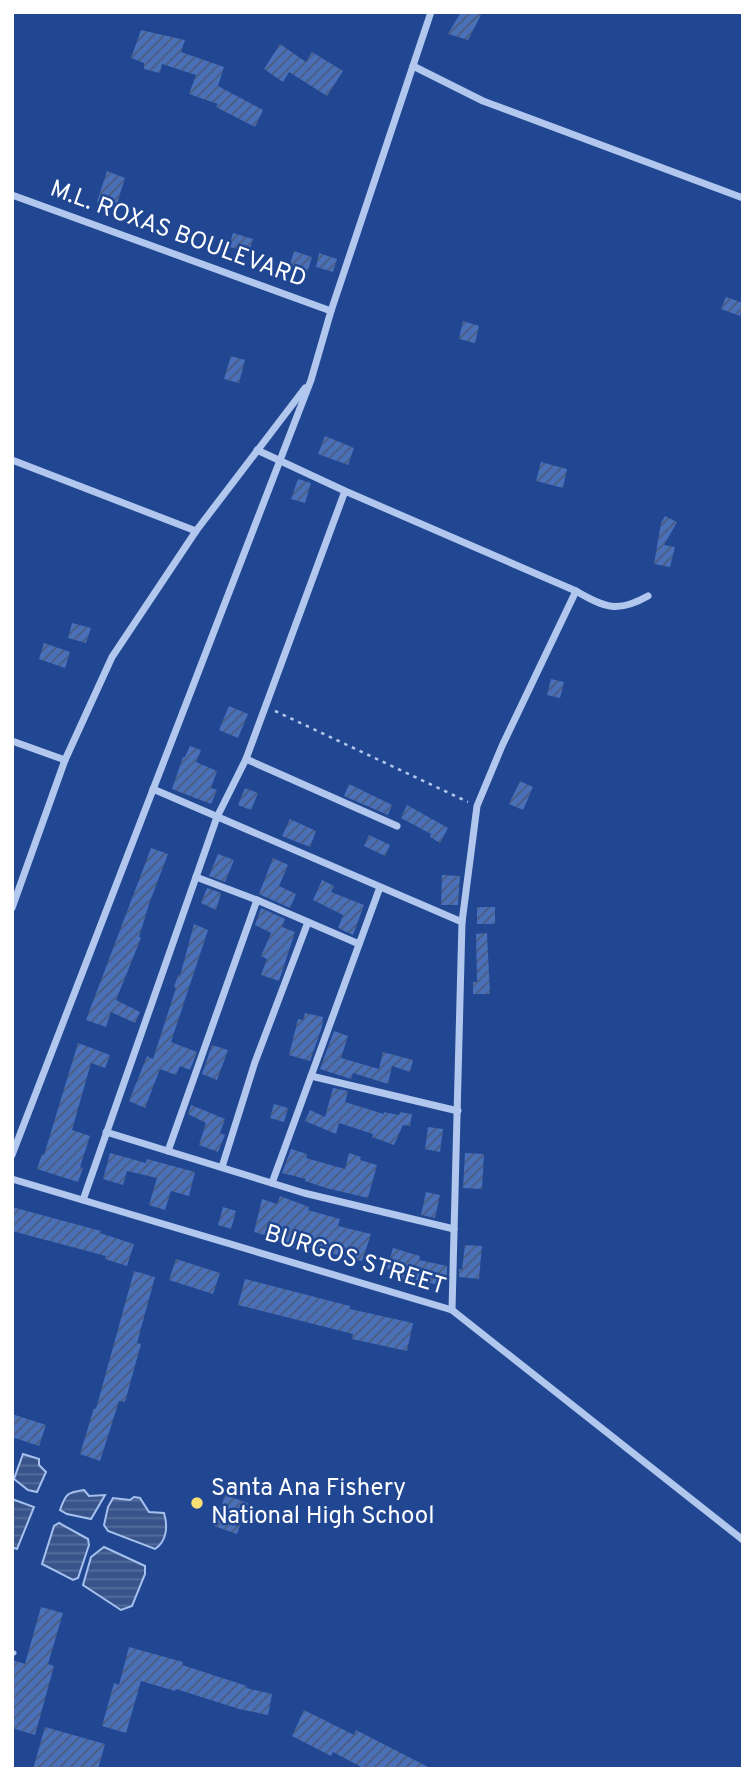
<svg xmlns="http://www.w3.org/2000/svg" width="755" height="1781" viewBox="0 0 755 1781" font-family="Overpass,sans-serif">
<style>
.water{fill:url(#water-rules);stroke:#a6c1ee;stroke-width:2}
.building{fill:url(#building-hatch)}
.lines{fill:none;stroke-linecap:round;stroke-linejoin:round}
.path{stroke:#b2c7ed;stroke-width:2.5;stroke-dasharray:3.5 5;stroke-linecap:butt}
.service{stroke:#b2c7ed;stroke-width:5}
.minor{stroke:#b2c7ed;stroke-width:7}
.poi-dot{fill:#fae074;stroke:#214792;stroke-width:2.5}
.labels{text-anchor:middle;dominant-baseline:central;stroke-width:5;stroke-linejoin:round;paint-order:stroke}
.street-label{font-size:24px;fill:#fff;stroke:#214792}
.poi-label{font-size:24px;fill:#fff;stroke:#214792;text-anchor:start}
</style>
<defs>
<pattern id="water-rules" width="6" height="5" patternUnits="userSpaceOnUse" patternTransform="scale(1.75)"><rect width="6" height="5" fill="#38548b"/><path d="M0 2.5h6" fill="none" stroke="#566e9c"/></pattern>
<pattern id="building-hatch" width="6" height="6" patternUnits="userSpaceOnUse" patternTransform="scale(1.75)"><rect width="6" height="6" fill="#4a70b9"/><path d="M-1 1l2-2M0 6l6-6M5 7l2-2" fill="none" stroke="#4b5c7d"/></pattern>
</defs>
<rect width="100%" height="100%" fill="#214792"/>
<g class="water">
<path d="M23,1454L39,1459V1465L46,1472L37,1492L28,1490L14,1479Z"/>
<path d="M84,1490L89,1496L105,1495L91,1519L67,1514L60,1510C66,1493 67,1493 84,1490Z"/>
<path d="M134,1497L140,1498L149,1512L164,1513C168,1526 167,1541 155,1549L108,1531L104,1525L108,1507L113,1498L130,1500Z"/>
<path d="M12,1499L34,1507L17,1549L12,1547Z"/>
<path d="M59,1523L88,1539L89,1545L78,1578L73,1580L42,1564L54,1526Z"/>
<path d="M104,1547L145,1566V1574L132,1606L121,1610L83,1585L91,1557Z"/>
</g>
<g class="building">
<path d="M461,12H472L481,15L468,40L448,34Z"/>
<path d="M141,30L185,40L181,52L224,67L218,86L263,110L255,127L216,107L218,104L189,94L196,75L162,64L160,73L144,69V63L131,58Z"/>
<path d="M280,44L306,62L312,52L343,71L327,96L289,72L283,82L264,69Z"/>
<path d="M107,171L125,178L116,207L97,202Z"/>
<path d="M233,233L253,239L249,252L229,247Z"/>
<path d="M294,251L312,257L307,273L289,268Z"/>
<path d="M319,253L337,259L333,272L316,267Z"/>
<path d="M726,297L743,303L740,316L721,309Z"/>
<path d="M463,321L479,326L475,343L459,339Z"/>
<path d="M231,356L245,360L239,383L224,379Z"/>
<path d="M325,436L354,448L348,465L318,454Z"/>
<path d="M541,462L567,469L563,488L536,481Z"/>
<path d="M298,479L311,483L305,503L291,499Z"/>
<path d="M665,516L677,522L664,545L675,547L670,567L654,564L661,523Z"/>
<path d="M72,623L91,628L86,643L68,638Z"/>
<path d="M44,643L70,652L65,668L39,659Z"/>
<path d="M551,679L564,682L560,698L547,695Z"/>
<path d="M229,706L248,714L238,738L219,730Z"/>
<path d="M190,746L201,750L196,762L217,771L211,788L217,790L211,804L172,789L183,757H185Z"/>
<path d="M520,781L533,787L523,810L509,804Z"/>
<path d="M349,784L392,805L388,815L344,796Z"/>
<path d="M245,788L258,793L251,810L238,805Z"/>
<path d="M407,805L448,828L440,843L430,837L431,834L401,818Z"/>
<path d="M290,819L316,831L310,847L282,836Z"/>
<path d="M369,835L390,845L385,856L364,846Z"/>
<path d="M151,848L168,854L149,904L139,937L141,938L116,1000L140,1012L135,1023L111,1012L106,1027L86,1020Z"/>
<path d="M218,854L234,860L225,882L209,876Z"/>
<path d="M273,858L288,865L279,886L296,894L290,908L259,894Z"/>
<path d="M442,875L460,876L458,905H441Z"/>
<path d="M322,880L334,886L331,892L364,905L353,935L338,928L343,915L313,900Z"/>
<path d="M207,888L221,893L216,910L201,903Z"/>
<rect x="477" y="907" width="18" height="17"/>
<path d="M261,908L285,919L282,927L295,932L279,981L261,975L267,959L261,956L271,933L255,925Z"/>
<path d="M194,924L208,930L171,1042L197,1052L190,1070L180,1066L176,1075L160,1069L145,1108L129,1101L147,1056L153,1059L176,988L174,987L178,975L180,976Z"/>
<path d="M487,933L490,994H473V982H477L476,934Z"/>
<path d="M305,1013L323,1017L322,1027L310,1061L289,1055L298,1019L303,1020Z"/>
<path d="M334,1031L348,1036L341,1058L379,1069L383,1052L413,1060L410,1072L392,1066L388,1084L353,1073L351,1079L320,1069Z"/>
<path d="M78,1043L110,1055L105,1068L91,1063L72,1130L90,1136L80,1167L83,1168L78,1182L37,1169L42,1154L44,1155Z"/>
<path d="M212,1045L228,1050L217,1080L202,1074Z"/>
<path d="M333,1088L348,1091L345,1102L384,1114V1112L399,1115L400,1112L412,1114L410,1126L403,1125L394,1145L372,1137L373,1134L339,1123L336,1134L305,1121L310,1110L325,1117Z"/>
<path d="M274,1104L288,1108L284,1122L270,1118Z"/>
<path d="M191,1105L225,1119L220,1133L225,1135L218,1152L199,1145L206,1123L188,1114Z"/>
<path d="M428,1127L443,1129L440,1152L425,1149Z"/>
<path d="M291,1149L307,1154L306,1158L345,1169L349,1153L361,1157L360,1160L377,1165L368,1198L326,1188L305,1181L306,1179L282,1173Z"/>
<path d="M110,1153L146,1163L147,1159L195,1172L189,1196L171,1191L165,1210L149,1205L157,1178L127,1171L123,1185L103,1179Z"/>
<path d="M465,1153L484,1154L482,1189L463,1188Z"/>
<path d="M426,1192L440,1195L435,1218L421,1215Z"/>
<path d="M280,1196L309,1207L308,1210L340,1219L338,1226L371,1234L362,1261L298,1245L297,1249L284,1245L285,1241L254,1232L262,1199L277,1204Z"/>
<path d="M12,1207L101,1231L100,1233L134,1244L127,1266L105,1259L106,1256L12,1231Z"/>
<path d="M223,1207L236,1211L231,1229L218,1225Z"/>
<path d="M465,1245L482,1246L479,1279L459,1277V1269L462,1270Z"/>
<path d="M393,1248L420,1256L419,1260L447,1266V1276H441L439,1285L413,1279L412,1284L399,1280L401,1273L387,1269Z"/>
<path d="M176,1259L220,1273L213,1294L169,1280Z"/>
<path d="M134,1271L155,1277L137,1343L141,1344L125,1402L119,1401L100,1461L80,1454L94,1408L96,1409Z"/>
<path d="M245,1279L350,1306V1309L413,1323L407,1351L352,1339L353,1334L238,1305Z"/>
<path d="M12,1414L46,1425L39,1446L12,1437Z"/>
<path d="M225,1495L248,1503L237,1534L214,1526Z"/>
<path d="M41,1607L63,1613L48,1664L54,1666L35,1735L12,1728V1660L25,1664Z"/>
<path d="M129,1647L183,1662L182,1665L247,1686L246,1688L272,1694L268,1715L239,1709L176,1689L175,1691L141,1681L126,1733L102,1726L114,1683L119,1685Z"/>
<path d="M304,1710L354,1735L356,1730L432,1769H365L333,1752L331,1756L292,1736Z"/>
<path d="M45,1727L105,1744L98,1769H33Z"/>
</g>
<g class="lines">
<path class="path" d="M275,711L468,802"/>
<path class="service" d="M12,1652L14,1653"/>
<g class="minor">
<path d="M413,66L483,101L743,198"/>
<path d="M12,195L331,311"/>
<path d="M257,450L345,491L576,591C605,608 618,613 648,596"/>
<path d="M12,460L196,531"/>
<path d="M12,741L65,760"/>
<path d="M246,759L397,826"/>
<path d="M153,789L462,922"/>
<path d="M196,877L257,900"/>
<path d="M12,908L65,760L112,657L196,531L305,388"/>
<path d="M311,1076L458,1111"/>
<path d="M106,1132L304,1193L454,1229"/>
<path d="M168,1151L257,900L308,922"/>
<path d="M12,1155L311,380L331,311L431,12"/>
<path d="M222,1167L255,1062L308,922L359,944"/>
<path d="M12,1179L452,1310L743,1540"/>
<path d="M272,1183L380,887"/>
<path d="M83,1200L217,817L246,759L345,491"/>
<path d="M452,1310L462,922L477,806L502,746L576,591"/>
</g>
</g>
<circle class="poi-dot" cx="197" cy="1503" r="7"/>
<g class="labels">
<g class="street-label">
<text transform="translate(178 235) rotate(20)">M.L. ROXAS BOULEVARD</text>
<text transform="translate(355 1261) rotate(17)">BURGOS STREET</text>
</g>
<g class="poi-label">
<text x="211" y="1489">Santa Ana Fishery<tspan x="211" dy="28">National High School</tspan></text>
</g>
</g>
<rect width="755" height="1781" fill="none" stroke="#ffffff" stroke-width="28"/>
</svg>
